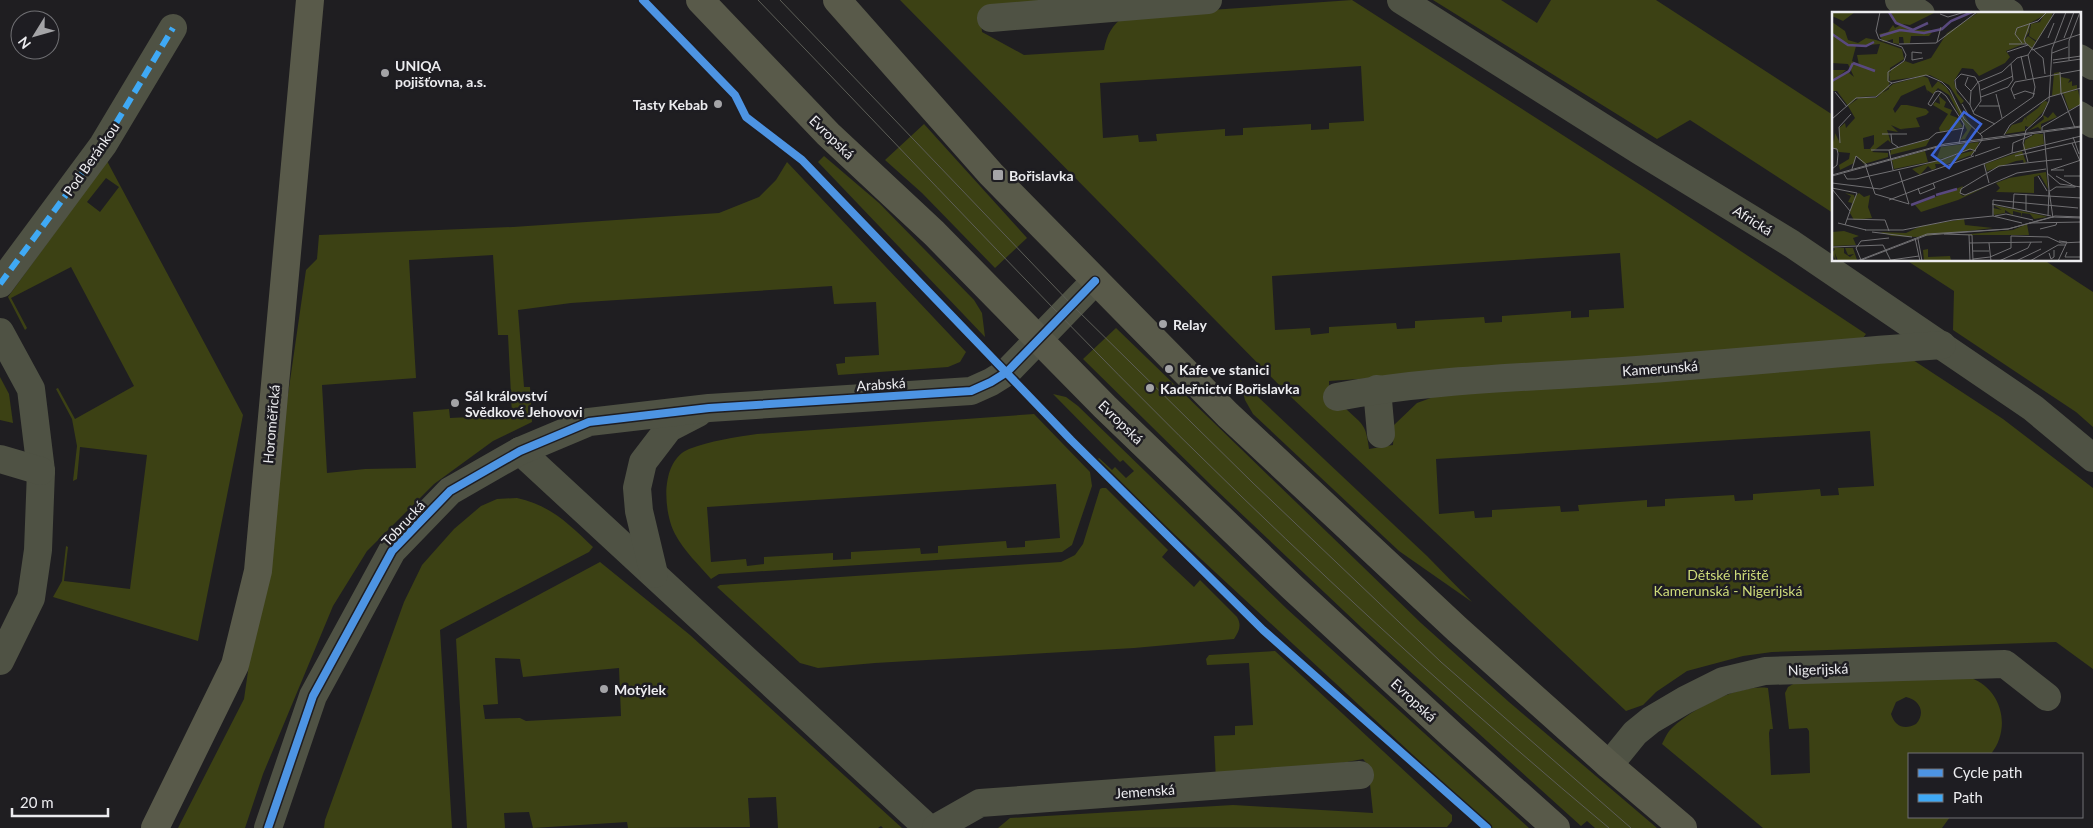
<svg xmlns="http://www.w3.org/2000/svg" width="2093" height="828" viewBox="0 0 2093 828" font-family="Lato,sans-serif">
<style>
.green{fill:#3c4114;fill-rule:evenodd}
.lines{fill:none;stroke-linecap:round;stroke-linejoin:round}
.minor{stroke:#4f5244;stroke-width:28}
.major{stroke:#595a4a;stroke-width:28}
.tram{stroke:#5d5e57;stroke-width:1}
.quiet{stroke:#3fa9f5;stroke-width:6;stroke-dasharray:12 6;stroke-linecap:butt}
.cycleway-casing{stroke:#1e1d22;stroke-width:11}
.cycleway{stroke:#4d94e3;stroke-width:8}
.poi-dot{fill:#a4a4a7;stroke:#1e1d22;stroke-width:2}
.labels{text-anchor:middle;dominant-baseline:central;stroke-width:5;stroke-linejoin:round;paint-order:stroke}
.poi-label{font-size:14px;font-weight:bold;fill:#ececef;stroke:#1e1d22;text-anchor:start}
.street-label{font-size:14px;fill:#ececef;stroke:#1e1d22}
.park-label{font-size:14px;fill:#cedb7a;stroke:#1e1d22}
.inset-river{fill:none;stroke:#59497e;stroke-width:2.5}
.inset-road{fill:none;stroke:#717073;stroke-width:1}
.view{fill:#3c66db;fill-opacity:0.15;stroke:#3c66db;stroke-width:2.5}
.inset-edge{fill:none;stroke:#ececef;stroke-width:2.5}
</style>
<rect width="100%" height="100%" fill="#1f1e21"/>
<g class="green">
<path d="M900,0H1108L980,9L982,32L1024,55L1104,50C1107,34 1112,25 1125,16L1352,0L1656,195L1866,334L1863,338L1847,346L1329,381V386C1334,394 1340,402 1346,409C1363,425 1366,424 1369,449L1393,445L1394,425L1417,403L1447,392L1913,360L2003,419L2093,488V669L2056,642L1772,652L1743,656L1687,671L1656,692L1643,705L1626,711L1291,397ZM1361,66L1364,121L1329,123V129L1311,130V124L1243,128V135L1225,136V129L1156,134L1157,141L1139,142L1138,135L1103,138L1100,83ZM1620,253L1624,308L1589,310V317L1571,318V311L1502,316V322L1485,323L1484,317L1415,321V328L1397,329L1396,323L1329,327V333L1311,335L1310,328L1275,330L1272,276ZM1870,431L1874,486L1838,488L1839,495L1821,496L1820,489L1753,494V500L1735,501L1734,495L1665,499V506L1647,507V500L1578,505L1579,511L1561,512L1560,506L1492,510V517L1475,518L1474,511L1439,514L1436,459Z"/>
<path d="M1433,0H1501L1537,23L1551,0H1656L1833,115V213L1690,120L1657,139Z"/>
<path d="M924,124L1027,238L995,268L922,193L885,160Z"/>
<path d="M824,156L879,203L974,300L982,313L985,337L818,162Z"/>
<path d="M107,161L243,415L198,641L53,597L62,581L66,546L68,547L64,581L130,589L147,455L80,447L77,479L73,481L77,446L72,419L56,389L58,388L75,419L134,386L71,267L11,298L27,328L25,330L8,297ZM106,178L119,187L100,212L87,202Z"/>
<path d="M787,162L966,352L960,362L948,367L838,375L836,364L845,363V357L879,355L876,302L834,304L832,286L571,303L518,310L524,387H530L532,422L493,441L434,484L367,551L333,606L263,774L245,828H178L244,699L306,270L317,259L319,235L513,227L719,213L759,197L776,180ZM493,255L498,335H508L512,415L450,418L449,409L413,412L416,468L365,469L327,473L322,385L416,378L409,260Z"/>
<path d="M1906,260H2044L2093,292V427L2076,412L1953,330L1954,291Z"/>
<path d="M1116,328L1421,623L1509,702L1657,828H1595L1587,821L1581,826L1362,628L1213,487L1083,359Z"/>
<path d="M0,377L9,394L13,423L0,420Z"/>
<path d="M1240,380L1427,556L1472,602L1399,551L1253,414L1245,400Z"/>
<path d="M1053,394L1066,397L1078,406L1287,609L1529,828H1492L1175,535L1097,460L1099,458L1112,470L1115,467L1126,478L1134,471L1123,460L1120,462Z"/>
<path d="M1034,414L1090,472L1092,486L1072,545L1062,552L719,574L711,579C699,565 684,551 675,534C663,511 660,461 689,449C710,441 735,437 757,434ZM1056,484L1060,538L1025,541V547L1007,548L1006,541L938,546V553L921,554L920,548L851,552V559L833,560V553L764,557V564L747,566L746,559L711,562L707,507Z"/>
<path d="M1102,488H1106L1168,550L1162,557L1194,587L1200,580L1237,617C1242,626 1239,631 1234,639L1134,648L875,663L818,668L800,663L717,587L720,585L1061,562L1075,555L1083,544L1100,489Z"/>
<path d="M517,498C550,505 569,524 593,547L589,552L440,630L452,828H324L325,820L404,602L422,565L454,529L481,506L497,499Z"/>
<path d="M600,562L690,635L902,828H883L881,826L878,828H778L776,797L748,798L750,827L628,828L627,822L533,828L529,812L504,813L505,828H467L456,639ZM495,658L520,659L523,677L619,668L621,716L526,721L520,718L485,719L483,705L498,704Z"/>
<path d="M1275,651L1452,815V821L1447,827L998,828L1010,818L1233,805L1373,813L1368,765L1363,759L1252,780L1216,782L1214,736L1235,735V726L1253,725L1249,663L1207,665L1206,659L1209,655Z"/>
<path d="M1971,678C2003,690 2011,729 1991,754H1909V817H1950L1942,828H1763L1662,744C1665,738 1668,731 1673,727C1694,708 1739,684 1768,688L1773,729H1770L1769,733L1771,775L1810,773L1809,731L1807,728L1789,729L1785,693L1788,687L1795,683ZM1906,697C1920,700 1926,713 1916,724C1905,730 1895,727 1891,714L1896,702Z"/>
</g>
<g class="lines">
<g class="minor">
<path d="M1401,0L1640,151L1792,244L2033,408L2093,458"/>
<path d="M1899,0L1921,14"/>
<path d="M1989,0L2010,14"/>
<path d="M991,18L1208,0"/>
<path d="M2079,58L2093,66"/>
<path d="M2079,115L2093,124"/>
<path d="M0,284L103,145L173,28"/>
<path d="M0,332L31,389L41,471L38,550L31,598L0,661"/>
<path d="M1377,389L1381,434"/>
<path d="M1337,397C1425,380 1517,378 1607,372C1719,365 1830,353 1942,345"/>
<path d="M520,451L928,828"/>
<path d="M0,459L41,471"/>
<path d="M654,574L639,511L637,488L643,462L669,428L698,413"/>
<path d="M1609,765L1635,733L1651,720L1685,700L1723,681L1765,671L2005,664L2047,697"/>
<path d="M268,828L313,696L392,551L450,491L520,451L589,422L709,408L971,391L991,382L1007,372L1095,281"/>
<path d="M936,828L980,803L1360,775"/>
</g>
<g class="major">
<path d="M700,0L828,134L934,233L1105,407L1292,587L1452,735L1556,828"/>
<path d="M837,0L991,174L1228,415L1457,629L1609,765L1683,828"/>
<path d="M155,828L235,665L258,571L310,0"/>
</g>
<g class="tram">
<path d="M758,0C918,166 1075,336 1241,496C1360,611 1482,722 1609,828"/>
<path d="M780,0L1072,305L1253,483L1441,662L1631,828"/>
</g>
<path class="quiet" d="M0,284L103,145L173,28"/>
<defs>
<g id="cycleway">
<path d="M643,0L735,95L746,117L802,160L1071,440L1263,630L1487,828"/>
<path d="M268,828L313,696L392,551L450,491L520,451L589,422L709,408L971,391L991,382L1007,372L1095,281"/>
</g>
</defs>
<use href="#cycleway" class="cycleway-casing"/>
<use href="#cycleway" class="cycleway"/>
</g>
<g class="poi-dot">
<circle cx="385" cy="73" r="5"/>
<circle cx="718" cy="104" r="5"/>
<rect x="992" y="169" width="12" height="12" rx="2.5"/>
<circle cx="1163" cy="324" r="5"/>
<circle cx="1169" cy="369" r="5"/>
<circle cx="1150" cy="388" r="5"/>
<circle cx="455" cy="403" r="5"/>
<circle cx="604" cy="689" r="5"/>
</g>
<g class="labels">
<g class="poi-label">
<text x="395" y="65">UNIQA<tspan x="395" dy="16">pojišťovna, a.s.</tspan></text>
<text x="708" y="104" text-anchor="end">Tasty Kebab</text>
<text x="1009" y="175">Bořislavka</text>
<text x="1173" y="324">Relay</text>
<text x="1179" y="369">Kafe ve stanici</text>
<text x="1160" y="388">Kadeřnictví Bořislavka</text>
<text x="465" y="395">Sál království<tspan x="465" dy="16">Svědkové Jehovovi</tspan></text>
<text x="614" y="689">Motýlek</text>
</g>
<g class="street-label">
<text transform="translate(832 137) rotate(44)">Evropská</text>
<text transform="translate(91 159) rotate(-55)">Pod Beránkou</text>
<text transform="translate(1753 220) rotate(32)">Africká</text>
<text transform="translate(1660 368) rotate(-4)">Kamerunská</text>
<text transform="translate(881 384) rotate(-4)">Arabská</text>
<text transform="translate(1121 422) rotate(44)">Evropská</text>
<text transform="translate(271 424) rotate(-85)">Horoměřická</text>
<text transform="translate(403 523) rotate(-47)">Tobrucká</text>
<text transform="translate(1818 669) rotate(-2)">Nigerijská</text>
<text transform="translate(1414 700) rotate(43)">Evropská</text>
<text transform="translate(1145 791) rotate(-4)">Jemenská</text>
</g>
<g class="park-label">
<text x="1728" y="574">Dětské hřiště<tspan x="1728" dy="16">Kamerunská - Nigerijská</tspan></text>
</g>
</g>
<g transform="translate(1832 12)">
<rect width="249" height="249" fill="#1f1e21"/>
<path d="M0,0H23L11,9L0,4ZM104,0L78,13L63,11L57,1ZM147,0H221L219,6L223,0L205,29L197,24L199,12L208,10L211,4L198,11L197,20L191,29L196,24L204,30L199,37L194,31L174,39L178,45L173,51L147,64L141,57L130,56L122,69L125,81L132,89L129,92L117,73L98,63L56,69L59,57L73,49L81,52L99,46L115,21ZM0,10L13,19L16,28L26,31L34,26L44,28L70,37L72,47L58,56L57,77L45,84L28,85L16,94L5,79H0V58H14L1,69L16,60L22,65L16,52L0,51ZM48,32L45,42L25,43L27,53L20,49L24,34ZM61,13L63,16L69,13L82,18H102L97,24H79L78,31L72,32L71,25H67V32L61,31V27L51,30L47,22L56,20ZM228,60L229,65L238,67L236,71L240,69V74L245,73V77L220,84L222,61ZM91,64L96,66L100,76L106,69L114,75L140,115L133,127L128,128L135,118L117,83L106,76L101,82L95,78L96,82L93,73L69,84L61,97L63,101L69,93H75L94,97L97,100L94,103L84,106L88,115L69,117L76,119L68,117L59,113L66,120L55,118L59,131L56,128L40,140L56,141V145L32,152L24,144L22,151L8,158L7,153L17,147L18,141L7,140L0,135V122L2,130L3,121L7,129V116L13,111L14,116L23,106L16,94L25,86H44L61,72ZM42,123V132L38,137H32L31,126ZM246,78L249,92L237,98L231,81ZM107,84L114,90L112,95L120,98L118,103L126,106L131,115L108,120L107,116L116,102L101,93L103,90L108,92ZM217,86L213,89L216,90L211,100L197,115L193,114V119L173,122L180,113L190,110L193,105L195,108L194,105L206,96L210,91L214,88ZM221,100L225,105L209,112V118L206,115L196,119L212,107L211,103L216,106ZM203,122H211L212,132L191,138L193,128ZM98,127L94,134L58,143L59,138ZM147,130L144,138L104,148L109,135ZM139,137L143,139L139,143L115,152H103L104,156L100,158L96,154L88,163L80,157ZM93,139L96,150L62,157L60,148ZM190,139L194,150L192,152L191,148L184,149L155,159L153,152ZM214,160L216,177L208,163L202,165V181L164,180L168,176L164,171L177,166ZM158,173L126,188L89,200L83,193L131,174L128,182L131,184ZM13,181L22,183V185L27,181L32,185L38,183L36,195L40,206L22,208L18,201L20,191L16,190L19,184ZM161,193L213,204L215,205L202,207L198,202L190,201L189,205V201L181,199V203L179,202L173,198V201L162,203L161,196L170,198ZM132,207L133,213L161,216L84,225L60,224L48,220L74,221L89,214ZM195,212L197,223H128L181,218ZM12,219L27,224L21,226L24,233L0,234V220ZM0,235L12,236V241L18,245L22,242L16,243L13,236H21L25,248L6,249L3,241L4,249L0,241L3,237ZM96,237V245L118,244L119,248L92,249L91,238Z" fill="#3c4114" fill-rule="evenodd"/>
<path class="inset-river" d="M57,0L64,11L81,18L96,11M0,22L16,33L34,34L42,30M48,24L68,18L92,21L110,17L119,9L140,0M21,51L43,59M0,69L17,59L21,51M104,183L125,177M79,193L103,184"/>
<path class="inset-road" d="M48,0L44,19L47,27L70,35L74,43L72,49L56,60V69L60,71L94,63L110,70L118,78L132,107L150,124V128M108,2L116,5L133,0M216,26L222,11M232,26L242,0M105,30L109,15M190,31L183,22L185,16L206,9L215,0M67,32L104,31L145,0M177,32H195L211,46L213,62M194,32L192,28L198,11M200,38L249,22M175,40L196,33M90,41L80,40V48L91,46M220,41L236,35M189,44L194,67M221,48L249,44M237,48V29L248,0M221,51L249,47M228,60L229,81L243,116M136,65L133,73L139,79M183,70L249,58M149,78L181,64M3,80L15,95M109,80L99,94L96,92L103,80L106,79L109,80L114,84L132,112L127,131M164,82L170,106M182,83L193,79L203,82M149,85L176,75L181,68L179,52M183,87L179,77L183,70M130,92L137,104L143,107M138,93L124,76L123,68L129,62L143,65L147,72L149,89L141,100M147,94H168M0,107L24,86L44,85L60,71M163,112L142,102L138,93L139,79L146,70L170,60L185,46L196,43L223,0M210,119V115L249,92M212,120L217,178M50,122H75M59,122L60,131L66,135M148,122L201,85L203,75L196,43M172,123L178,113L217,85L249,76M241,125L247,142M8,131L7,115L19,102M240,131L248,149M0,136L5,137L6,142L5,153L0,157M39,138H57L97,127L104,121L132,116M57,138L61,158M180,141L181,131L200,123M139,144L150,128M143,144L168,135M183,144L249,129M196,150L191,131L194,118L210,104L217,89L220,37L234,0M33,152L43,182L77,192L67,159M152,152L157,171M20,157L24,144L35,153M214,157L185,161L133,183L128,181L129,177L167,154L230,147M232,158H219L249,148M215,161L228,172L249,175M12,162L15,167H24L109,148L138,137L144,139M0,163L113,132L249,114M0,164L109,134L249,115M206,164L215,179M224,164L244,175M232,164H249M0,171L48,177L142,144M0,176L25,181L18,199M86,176L88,182L103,176L101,171M0,177L18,199L13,213M217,178L221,206M218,179L224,175H243M57,188L180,141L249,124M160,192L219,204M181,197L182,182L249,186M194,199V182M161,204V188L246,196M163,204L174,202L201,208M216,204L217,178M15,207L53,208L57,219M6,211L34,218M197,211L249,210M208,217L224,213L225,210M33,218H71L121,208L161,204L190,211M40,220L80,225M112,222L140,223L141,249M137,223L138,249M83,226L88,249M86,227L90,249M137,231L210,230M157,231L159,249M229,231L249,230M0,235L51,233L59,249M179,236V224L216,225L229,231M141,239H157M235,240L233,245H248M217,241L219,247L222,245V238M141,247L158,245L179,236M29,248L24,236L29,229L57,226M59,248L87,244M25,249L95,222L176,217L223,204L249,205M27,249L95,223L176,217L221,205L249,206M167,249L196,236L199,230M184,249L209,237M198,249L226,233H234M226,249L235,230L227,229"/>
<path class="view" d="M132,100L149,112L117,156L100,143Z"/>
<rect width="249" height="249" class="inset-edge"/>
</g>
<rect x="1908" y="753" width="175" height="65" fill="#1e1d22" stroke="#707074"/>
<rect x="1918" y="769" width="25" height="8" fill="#4d94e3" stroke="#707074"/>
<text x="1953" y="778" font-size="15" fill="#ececef">Cycle path</text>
<rect x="1918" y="794" width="25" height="8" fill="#3fa9f5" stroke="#707074"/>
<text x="1953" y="803" font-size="15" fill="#ececef">Path</text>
<g transform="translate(35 35) rotate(233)"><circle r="24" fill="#1e1d22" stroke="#707074"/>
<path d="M0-4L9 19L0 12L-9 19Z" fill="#a4a4a7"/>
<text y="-8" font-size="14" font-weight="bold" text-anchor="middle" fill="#ececef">N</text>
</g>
<path d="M12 808v8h96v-8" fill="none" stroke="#ececef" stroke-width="2.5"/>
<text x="20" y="808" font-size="15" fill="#ececef" stroke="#1e1d22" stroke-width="4" paint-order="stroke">20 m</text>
</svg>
